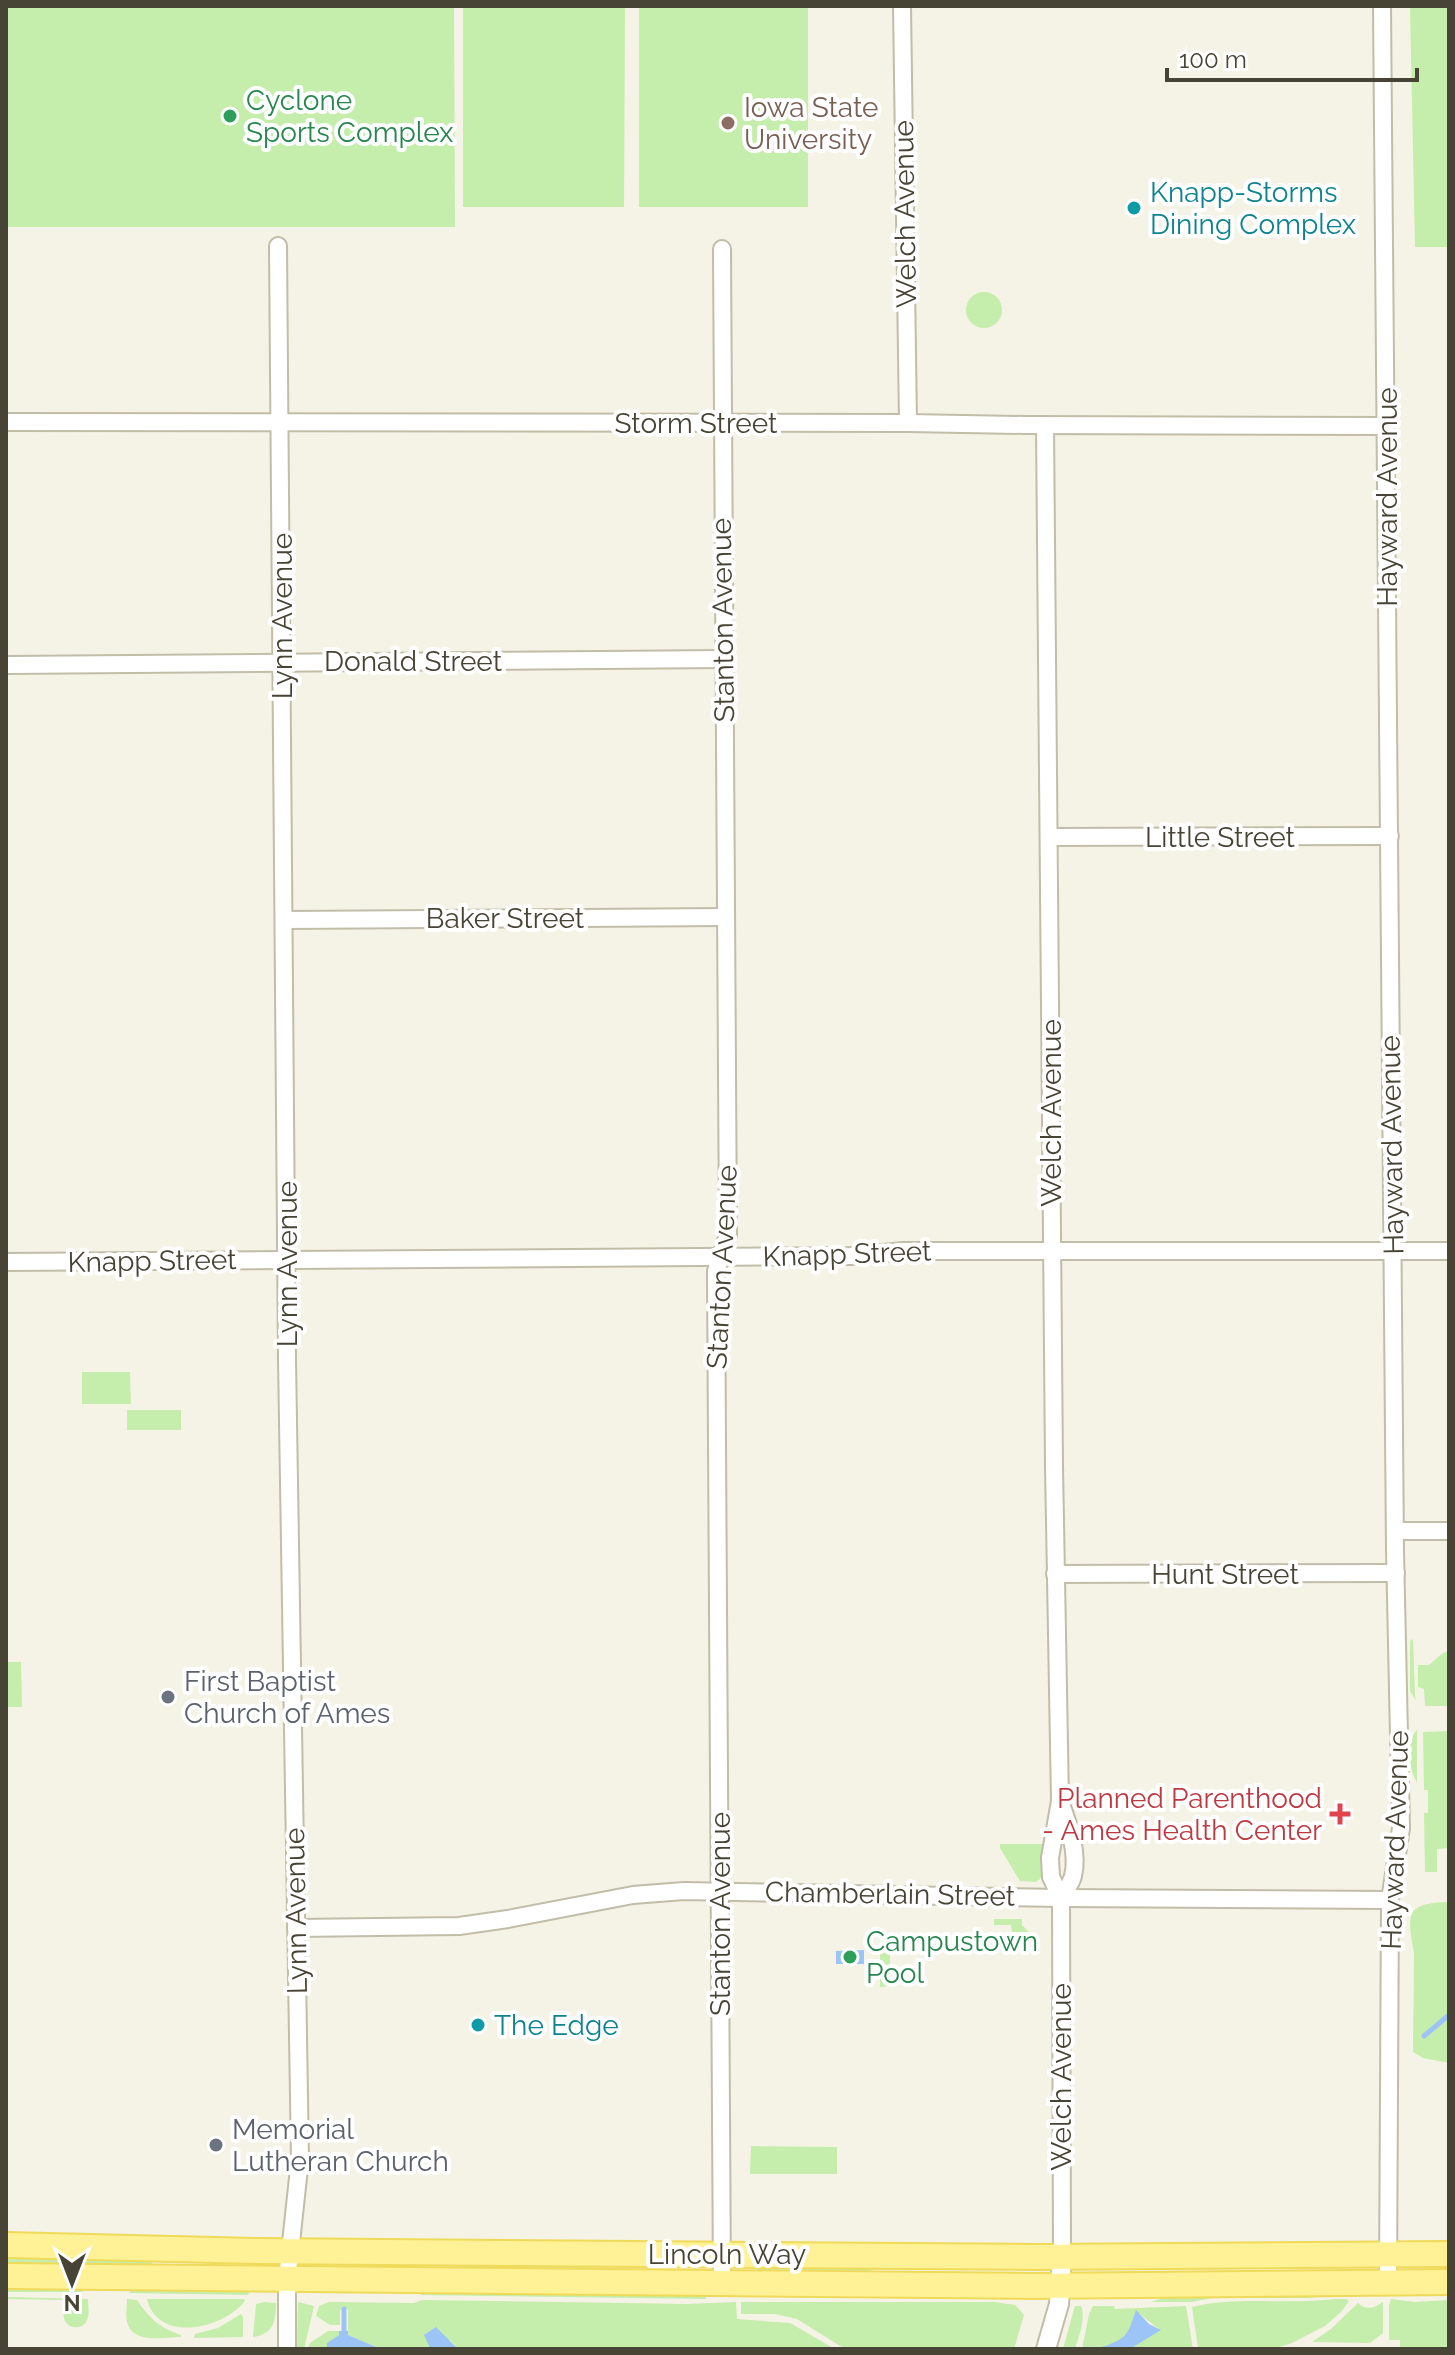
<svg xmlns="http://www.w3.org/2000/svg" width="1455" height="2355" viewBox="0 0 1455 2355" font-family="Raleway,sans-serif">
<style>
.green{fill:#c5edab}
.water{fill:#9dc4f7}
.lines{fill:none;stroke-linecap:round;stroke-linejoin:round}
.stream{stroke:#9dc4f7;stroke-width:5}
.minor-casing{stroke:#c1bda8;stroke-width:20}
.tertiary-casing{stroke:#c1bda8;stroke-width:22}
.primary-casing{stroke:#efda5a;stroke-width:28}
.minor{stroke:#fff;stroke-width:16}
.tertiary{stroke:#fff;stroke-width:18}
.primary{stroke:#fff195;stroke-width:24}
.leisure-dot{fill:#2e9e5b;stroke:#fff;stroke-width:3}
.education-dot{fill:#8d6e63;stroke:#fff;stroke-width:3}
.culture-dot{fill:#0f9aa8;stroke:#fff;stroke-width:3}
.worship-dot{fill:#6b7280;stroke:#fff;stroke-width:3}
.health-dot{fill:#e0444e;stroke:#fff;stroke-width:3}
.labels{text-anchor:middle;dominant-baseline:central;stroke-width:8;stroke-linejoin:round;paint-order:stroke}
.leisure-label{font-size:28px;fill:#27864d;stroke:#fff;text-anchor:start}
.education-label{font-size:28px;fill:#785e54;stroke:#fff;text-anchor:start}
.culture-label{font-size:28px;fill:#0d838f;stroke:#fff;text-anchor:start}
.street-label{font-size:28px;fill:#484435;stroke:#fff}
.worship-label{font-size:28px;fill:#5b616d;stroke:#fff;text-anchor:start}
.health-label{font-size:28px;fill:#be3a42;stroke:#fff;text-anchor:end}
</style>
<rect width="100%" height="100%" fill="#f5f3e6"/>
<g class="green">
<path d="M6,6H454L455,227H6Z"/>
<path d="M463,6H625L624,207H463Z"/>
<rect x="639" y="6" width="169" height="201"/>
<path d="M1410,6H1449V247H1415Z"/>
<circle cx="984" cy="310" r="18"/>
<path d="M82,1372H130L131,1404H82Z"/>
<rect x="127" y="1410" width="54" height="20"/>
<path d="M1413,1639L1415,1696L1416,1701L1410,1691V1641Z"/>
<path d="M1449,1651V1706H1425L1424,1689L1418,1687V1665H1429L1443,1653Z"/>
<path d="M6,1662H21L22,1707H6Z"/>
<path d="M1417,1730V1783C1409,1769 1405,1743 1417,1730Z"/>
<path d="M1449,1731V1848L1437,1849V1872H1425L1424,1813H1428V1790H1424L1423,1732Z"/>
<path d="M1000,1844H1043L1042,1874L1040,1879L1036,1882L1020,1881L1000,1848Z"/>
<path d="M1449,1902V2063L1423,2058L1413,2052L1414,1953C1407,1914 1405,1903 1449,1902Z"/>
<path d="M994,1919H1022V1925L1029,1932H1012L1011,1925H994Z"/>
<path d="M880,1942H890V1986L880,1987Z"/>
<path d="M751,2146L837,2147V2174H750Z"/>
<path d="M6,2257L152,2260V2264L126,2267L6,2265Z"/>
<path d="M476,2265H601V2267L562,2272L436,2269Z"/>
<path d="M757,2266H873V2270L831,2276L757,2274Z"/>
<path d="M6,2285L79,2288L84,2292H6Z"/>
<path d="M136,2287H251L248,2295L129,2293Z"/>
<path d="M426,2291L706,2294V2299L420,2295Z"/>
<path d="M754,2294L1024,2296L1014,2299L753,2297Z"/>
<path d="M1175,2294H1325L1324,2296L1310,2298H1213L1191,2302H1151Z"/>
<path d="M6,2297L88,2299C88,2305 90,2314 87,2320C83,2330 70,2329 65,2321C62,2316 64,2305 63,2300L6,2299Z"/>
<path d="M127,2299L137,2300C149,2318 160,2328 181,2335V2337C166,2337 135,2344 128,2325C125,2318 127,2307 127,2299Z"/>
<path d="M147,2299H244L245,2301C223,2329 158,2344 147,2299Z"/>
<path d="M1335,2299H1346L1349,2301L1341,2312L1325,2326L1292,2343L1276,2348H1198L1192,2307C1238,2296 1287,2305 1335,2299Z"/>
<path d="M1391,2299L1414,2302L1449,2300V2349H1400V2340H1389V2306Z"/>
<path d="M422,2300L688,2304L736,2302L737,2319L790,2323L835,2349H458L450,2340L430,2348L432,2349H381L348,2335V2309L340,2310V2325H330L316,2316L319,2306L329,2302L414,2303Z"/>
<path d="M264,2302L276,2303C276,2322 273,2334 253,2337L256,2304Z"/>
<path d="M298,2302L314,2306L304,2349H297Z"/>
<path d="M741,2302H994L1015,2305L1024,2315L1014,2349H845L797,2319L775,2314H741Z"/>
<path d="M1383,2302V2333L1370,2343L1312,2342L1331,2329L1358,2303C1366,2311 1374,2308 1383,2302Z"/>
<path d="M1075,2306H1081C1086,2319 1079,2336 1075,2349H1063Z"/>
<path d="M1093,2306H1114L1115,2309L1186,2306L1193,2349H1130L1160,2330L1136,2311C1133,2318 1132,2330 1126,2336C1116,2347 1095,2349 1082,2349L1089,2314Z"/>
<path d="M241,2314L243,2317V2337L194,2338L195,2334L218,2328Z"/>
<path d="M328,2331H339V2335L327,2343V2349H308L310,2343Z"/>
</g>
<g class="water">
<path d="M864,1950V1964H836V1951Z"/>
<path d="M1136,2310L1149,2324L1161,2330L1130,2349H1097C1126,2338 1126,2340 1136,2310Z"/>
<path d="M436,2327L458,2349L430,2348L424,2335Z"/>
<path d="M339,2331H348V2335L381,2349H327V2343L339,2335Z"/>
</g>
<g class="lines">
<g class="stream">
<path d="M1424,2036L1449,2015"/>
<path d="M344,2309V2331"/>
</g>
<defs>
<g id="minor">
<path d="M902,6L908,423"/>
<path d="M1382,6L1395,1551L1401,1828L1390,1900L1388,2283"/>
<path d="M278,246L287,1359L300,2159L287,2280V2349"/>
<path d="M722,249L728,1235L716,1271L722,2284"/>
<path d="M6,422L908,423L1025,425L1386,426"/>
<path d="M1045,425L1054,1466L1060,1801L1050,1858L1051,1877L1061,1898L1062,2257"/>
<path d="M6,665L724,659"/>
<path d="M1049,837L1390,836"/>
<path d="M285,920L726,917"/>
<path d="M6,1262L851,1256L904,1251H1449"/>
<path d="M1395,1531H1449"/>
<path d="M1055,1574L1396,1573"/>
<path d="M1060,1801C1068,1823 1079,1853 1073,1876C1071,1884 1065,1891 1061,1898"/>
<path d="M296,1928L459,1926L508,1919L633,1895L684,1891L1061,1898L1390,1900"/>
</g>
<path id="tertiary" d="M1046,2349L1059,2304L1062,2257"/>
<g id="primary">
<path d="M6,2245L256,2251L1035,2257L1449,2254"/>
<path d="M6,2276L1031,2286L1449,2282"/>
</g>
</defs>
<use href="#minor" class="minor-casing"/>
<use href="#tertiary" class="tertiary-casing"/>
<use href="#primary" class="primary-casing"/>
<use href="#minor" class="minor"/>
<use href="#tertiary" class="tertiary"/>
<use href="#primary" class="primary"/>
</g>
<g class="leisure-dot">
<circle cx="230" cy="116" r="8"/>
<circle cx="850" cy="1957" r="8"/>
</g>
<circle class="education-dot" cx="728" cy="123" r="8"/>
<g class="culture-dot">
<circle cx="1134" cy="208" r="8"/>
<circle cx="478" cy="2025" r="8"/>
</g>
<g class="worship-dot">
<circle cx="168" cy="1697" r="8"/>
<circle cx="216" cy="2145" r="8"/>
</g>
<path class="health-dot" d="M1336 1802h8v8h8v8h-8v8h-8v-8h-8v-8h8z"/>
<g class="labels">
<g class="leisure-label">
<text x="246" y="100">Cyclone<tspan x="246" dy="32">Sports Complex</tspan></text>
<text x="866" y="1941">Campustown<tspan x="866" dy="32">Pool</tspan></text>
</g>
<g class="education-label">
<text x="744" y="107">Iowa State<tspan x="744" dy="32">University</tspan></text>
</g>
<g class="culture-label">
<text x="1150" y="192">Knapp-Storms<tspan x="1150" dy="32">Dining Complex</tspan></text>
<text x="494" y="2025">The Edge</text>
</g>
<g class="street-label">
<text transform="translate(905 214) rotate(-91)">Welch Avenue</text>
<text x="696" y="423">Storm Street</text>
<text transform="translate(1387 497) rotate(-90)">Hayward Avenue</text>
<text transform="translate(282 616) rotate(-90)">Lynn Avenue</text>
<text transform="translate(723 620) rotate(-91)">Stanton Avenue</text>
<text x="413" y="661">Donald Street</text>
<text x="1220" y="837">Little Street</text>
<text x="505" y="918">Baker Street</text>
<text transform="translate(1051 1113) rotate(-90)">Welch Avenue</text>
<text transform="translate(1392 1145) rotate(-91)">Hayward Avenue</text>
<text transform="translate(847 1254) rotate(-2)">Knapp Street</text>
<text transform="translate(152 1261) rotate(-1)">Knapp Street</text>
<text transform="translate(287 1264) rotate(-90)">Lynn Avenue</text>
<text transform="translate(722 1267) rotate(-87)">Stanton Avenue</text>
<text x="1225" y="1574">Hunt Street</text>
<text transform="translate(1395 1840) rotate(-88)">Hayward Avenue</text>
<text transform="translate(890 1894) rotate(1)">Chamberlain Street</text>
<text transform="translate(296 1911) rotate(-91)">Lynn Avenue</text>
<text transform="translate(720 1914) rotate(-90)">Stanton Avenue</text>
<text transform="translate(1061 2077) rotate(-90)">Welch Avenue</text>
<text x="727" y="2254">Lincoln Way</text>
</g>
<g class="worship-label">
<text x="184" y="1681">First Baptist<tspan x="184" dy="32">Church of Ames</tspan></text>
<text x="232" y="2129">Memorial<tspan x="232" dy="32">Lutheran Church</tspan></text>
</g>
<g class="health-label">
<text x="1322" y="1798">Planned Parenthood<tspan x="1322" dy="32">- Ames Health Center</tspan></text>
</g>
</g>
<rect width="1455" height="2355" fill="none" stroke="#484435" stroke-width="16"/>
<g transform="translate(72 2283) rotate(180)" stroke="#ffffff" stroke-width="6" paint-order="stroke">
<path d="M0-6L14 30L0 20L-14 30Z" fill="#484435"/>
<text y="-12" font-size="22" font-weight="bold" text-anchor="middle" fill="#484435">N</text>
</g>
<path d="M1167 68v12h250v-12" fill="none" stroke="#484435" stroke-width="4"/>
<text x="1179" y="68" font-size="24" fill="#484435" stroke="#ffffff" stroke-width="6" paint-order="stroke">100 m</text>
</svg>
